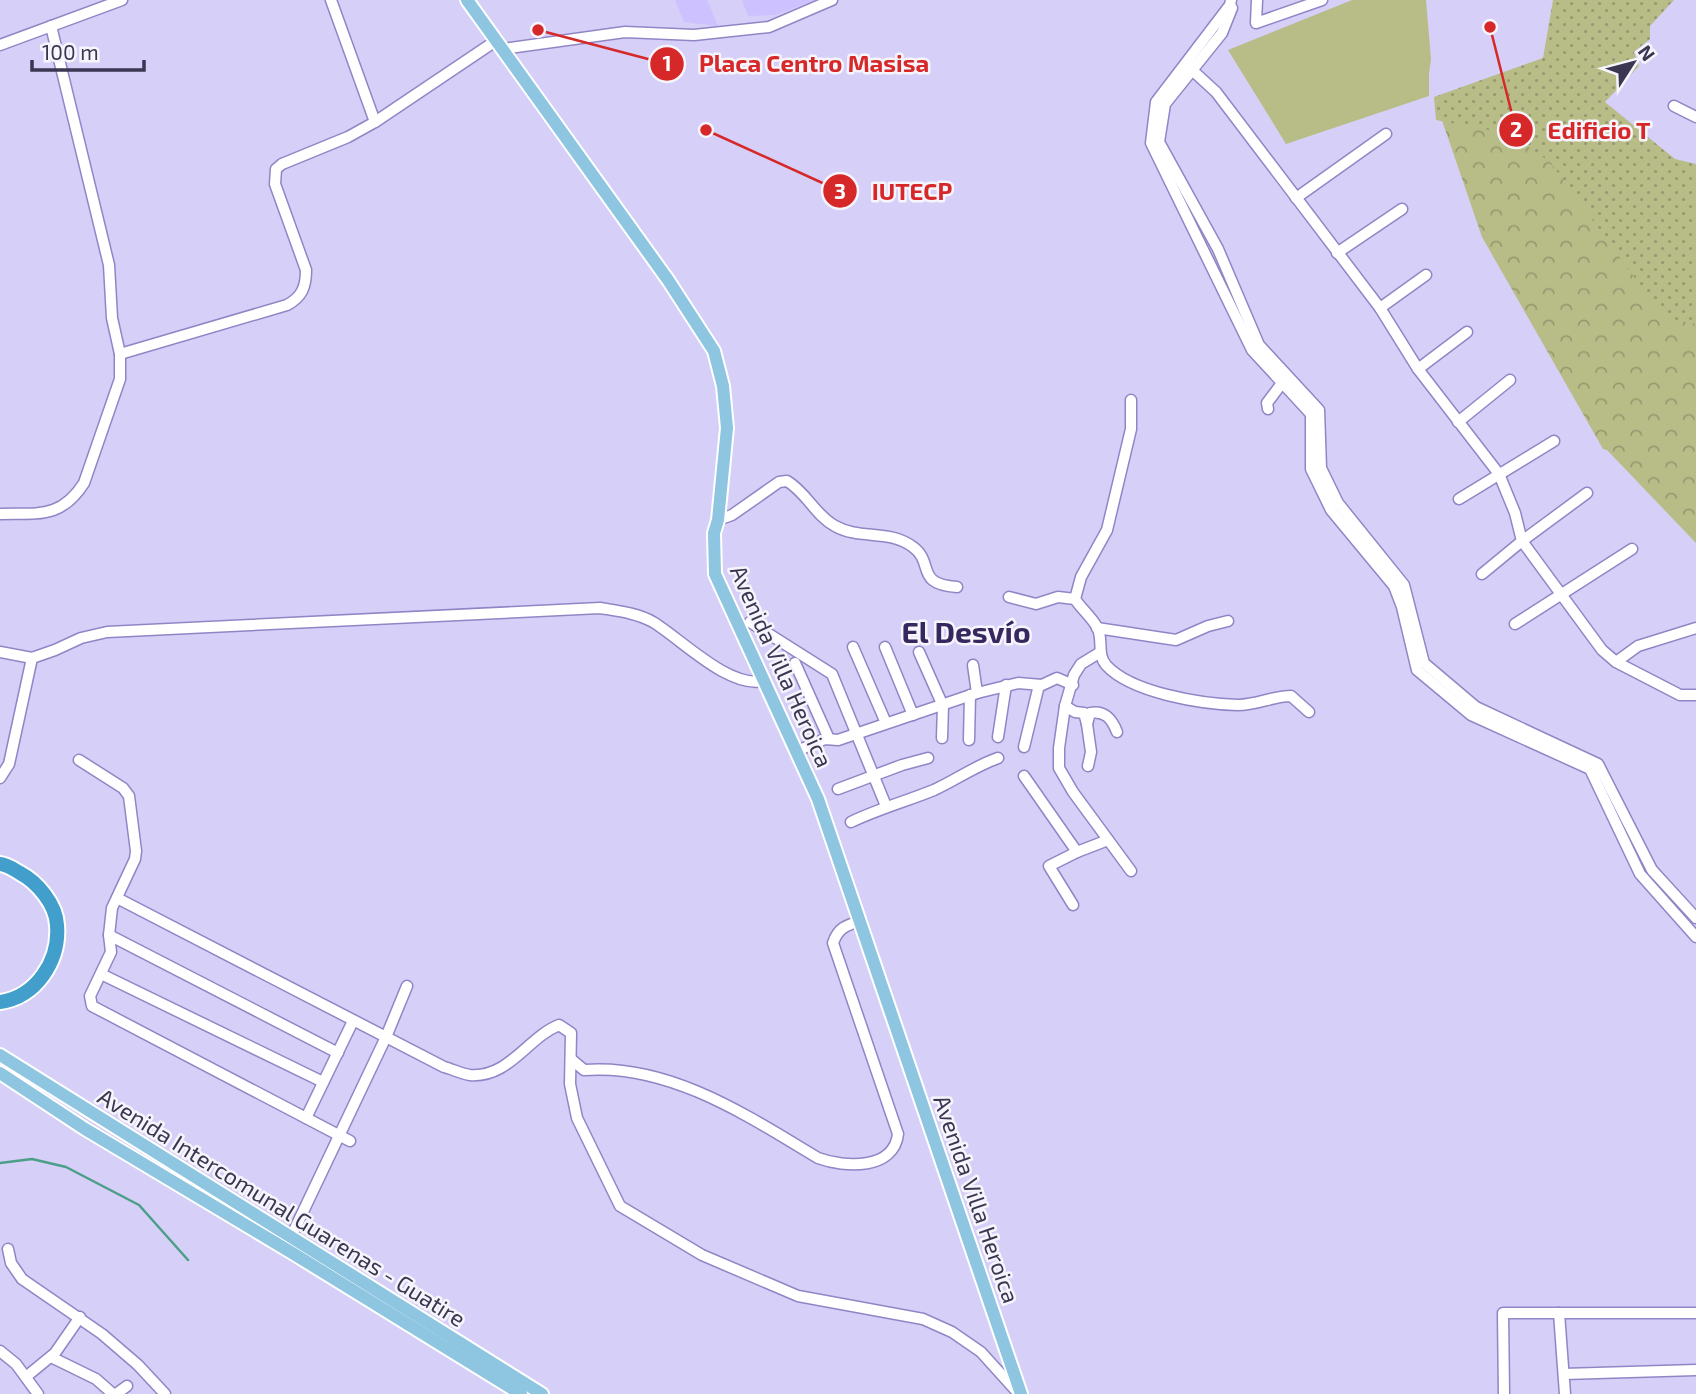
<svg xmlns="http://www.w3.org/2000/svg" width="1696" height="1394" viewBox="0 0 1696 1394" font-family="'Exo 2',sans-serif">
<style>
.built{fill:#cdc2ff}
.forest{fill:url(#forest-crowns)}
.park{fill:url(#park-dots)}
.garden{fill:#b8bd87}
.lines{fill:none;stroke-linecap:round;stroke-linejoin:round}
.stream{stroke:#4b9f88;stroke-width:2.5}
.minor-casing{stroke:#9285c6;stroke-width:13}
.major-casing{stroke:#fff;stroke-width:16}
.highway-casing{stroke:#fff;stroke-width:18}
.minor{stroke:#fff;stroke-width:10}
.major{stroke:#8ec5e0;stroke-width:12}
.highway{stroke:#429ecb;stroke-width:14}
.labels{text-anchor:middle;dominant-baseline:central;stroke-width:5;stroke-linejoin:round;paint-order:stroke}
.street-label{font-size:23px;fill:#3b3651;stroke:#f6f5fc}
.district-label{font-size:30px;font-weight:bold;fill:#36275f;stroke:#f6f5fc}
.leader{fill:none;stroke:#d62828;stroke-width:2.5}
.callout-dot{fill:#d62828;stroke:#f6f5fc;stroke-width:2.5}
.mark-label{font-size:21px;text-anchor:middle;font-weight:bold;fill:#fff}
.callout-label{font-size:24px;text-anchor:middle;font-weight:bold;fill:#d62828;stroke:#f6f5fc;stroke-width:5;stroke-linejoin:round;paint-order:stroke}
</style>
<defs>
<pattern id="forest-crowns" width="20" height="18" patternUnits="userSpaceOnUse" patternTransform="scale(1.75)"><rect width="20" height="18" fill="#b8bd87"/><path d="M2 6a3 3 0 1 1 6 0M12 15a3 3 0 1 1 6 0" fill="none" stroke="#979a71"/></pattern>
<pattern id="park-dots" width="8" height="8" patternUnits="userSpaceOnUse" patternTransform="scale(1.75)"><rect width="8" height="8" fill="#b8bd87"/><path d="M2 2h.1M6 6h.1" fill="none" stroke="#979a71" stroke-width="1.8" stroke-linecap="round"/></pattern>
</defs>
<rect width="100%" height="100%" fill="#d6cff8"/>
<g class="built">
<path d="M675,0H707L718,26L684,22Z"/>
<path d="M742,0H816L775,15L748,16Z"/>
</g>
<path class="forest" d="M1434,97L1585,109L1672,167L1696,170V543L1607,450L1603,449L1482,237Z"/>
<path class="park" d="M1553,0H1674L1650,26V39L1634,52L1639,66L1605,102L1675,159L1696,164V324L1664,318L1550,162L1510,134L1436,120L1434,97L1543,58Z"/>
<path class="garden" d="M1352,0H1426L1431,59L1429,74V96L1286,144L1228,50Z"/>
<g class="lines">
<path class="stream" d="M0,1163L32,1159L66,1167L139,1205L188,1260"/>
<defs>
<g id="minor">
<path d="M331,0L375,122"/>
<path d="M1231,0L1230,5L1156,102L1151,143L1252,350L1311,414V469L1331,510L1394,586L1402,607L1417,670L1471,715L1590,769L1640,874L1696,937"/>
<path d="M1257,0L1256,23L1322,0"/>
<path d="M1232,8L1222,33L1165,104L1159,142L1218,249L1259,345L1319,410L1321,468L1338,503L1404,585L1424,663L1476,707L1598,764L1652,870L1696,918"/>
<path d="M0,45L122,0"/>
<path d="M503,49L625,32L694,35L769,27L832,0"/>
<path d="M1192,70L1216,92L1380,308L1418,369L1499,474L1515,513L1522,541L1602,650L1616,662L1680,695H1696"/>
<path d="M1674,106L1696,117"/>
<path d="M1296,198L1386,134"/>
<path d="M1337,253L1402,209"/>
<path d="M1380,308L1426,275"/>
<path d="M120,354L287,305C302,297 306,287 306,270L275,184L276,169L282,164L348,137L375,122L497,40"/>
<path d="M1418,369L1467,332"/>
<path d="M1131,400V429L1107,530L1081,577L1075,599C1082,610 1093,618 1098,629C1103,642 1097,654 1106,665C1131,693 1202,704 1238,705C1257,705 1273,696 1291,696L1309,712"/>
<path d="M1268,409L1267,403L1282,383"/>
<path d="M1458,422L1510,380"/>
<path d="M1459,499L1554,441"/>
<path d="M0,514C38,513 61,519 84,483L120,379V354L112,318L109,265L51,26"/>
<path d="M718,520L732,515L779,482L787,481C806,492 815,515 835,526C860,540 889,529 913,547C935,563 914,584 957,587"/>
<path d="M1482,574L1522,541L1587,493"/>
<path d="M1009,597L1036,604L1058,597L1075,599"/>
<path d="M750,622L832,674L886,806"/>
<path d="M1515,624L1632,549"/>
<path d="M1097,628L1176,640L1208,626L1228,621"/>
<path d="M853,647L886,723"/>
<path d="M885,647L913,715"/>
<path d="M0,652L32,658L55,650L81,638L107,632L600,608C618,611 637,613 653,622C681,639 728,688 763,681"/>
<path d="M919,652L943,706L942,738"/>
<path d="M1099,653L1081,664L1074,675L1065,706L1059,748V768L1073,792L1131,871"/>
<path d="M1616,662L1638,646L1696,628"/>
<path d="M795,663L829,739"/>
<path d="M973,665L977,693"/>
<path d="M1065,706L1075,712L1084,713L1087,724L1090,713C1105,710 1112,719 1117,732"/>
<path d="M1087,724L1091,752L1088,766"/>
<path d="M998,737L1006,685"/>
<path d="M969,740L970,695"/>
<path d="M1024,747L1039,685"/>
<path d="M797,751L825,739L838,740L977,693L1018,683L1042,685L1057,678L1073,685"/>
<path d="M79,760L123,788L129,796L136,851L135,859L112,908L109,935L111,952L90,996L92,1006L350,1141"/>
<path d="M1024,776L1077,852"/>
<path d="M0,778L9,764L32,658"/>
<path d="M838,789L902,765L928,758"/>
<path d="M851,822C878,809 907,801 934,790C956,780 975,766 998,758"/>
<path d="M117,898L444,1067C452,1069 462,1074 470,1075C509,1078 527,1038 559,1025L571,1033L570,1084L577,1118L620,1206L702,1255L798,1296L923,1319L952,1332L981,1352L1019,1394"/>
<path d="M1073,905L1049,866L1077,852L1108,840"/>
<path d="M109,935L338,1053"/>
<path d="M101,974L323,1082"/>
<path d="M571,1059L584,1070C669,1063 748,1116 818,1158C845,1168 894,1170 898,1134L833,943C838,928 846,925 861,921"/>
<path d="M306,1118L353,1021"/>
<path d="M291,1237L386,1037L407,986"/>
<path d="M8,1249L11,1263L22,1279L102,1334L138,1365L165,1394"/>
<path d="M1559,1313L1565,1394"/>
<path d="M0,1351L16,1364L38,1394"/>
<path d="M51,1357L96,1379L113,1394"/>
<path d="M1564,1374L1696,1370"/>
<path d="M27,1376L55,1353L80,1317"/>
<path d="M116,1394L127,1386"/>
<path d="M1504,1394L1503,1313H1696"/>
</g>
<g id="major">
<path d="M467,0L668,280L714,351L723,386L727,428L718,520L714,533L715,574L818,799L1021,1394"/>
<path d="M0,1055L542,1394"/>
<path d="M0,1073L85,1129L294,1254L521,1394"/>
</g>
<path id="highway" d="M0,864C8,865 13,869 20,873C37,882 56,904 57,925C60,961 36,997 0,1002"/>
</defs>
<use href="#minor" class="minor-casing"/>
<use href="#major" class="major-casing"/>
<use href="#highway" class="highway-casing"/>
<use href="#minor" class="minor"/>
<use href="#major" class="major"/>
<use href="#highway" class="highway"/>
</g>
<g class="labels">
<g class="street-label">
<text transform="translate(782 666) rotate(66)">Avenida Villa Heroica</text>
<text transform="translate(977 1199) rotate(71)">Avenida Villa Heroica</text>
<text transform="translate(282 1207) rotate(32)">Avenida Intercomunal Guarenas - Guatire</text>
</g>
<g class="district-label">
<text x="966" y="631">El Desvío</text>
</g>
</g>
<path class="leader" d="M538 30L667 64M1490 27L1516 130M706 130L840 191"/>
<g class="callout-dot">
<circle cx="538" cy="30" r="7"/>
<circle cx="1490" cy="27" r="7"/>
<circle cx="706" cy="130" r="7"/>
<circle cx="667" cy="64" r="18"/>
<circle cx="1516" cy="130" r="18"/>
<circle cx="840" cy="191" r="18"/>
</g>
<g class="mark-label">
<text x="667" y="71">1</text>
<text x="1516" y="137">2</text>
<text x="840" y="199">3</text>
</g>
<g class="callout-label">
<text x="814" y="72">Placa Centro Masisa</text>
<text x="1599" y="139">Edificio T</text>
<text x="912" y="200">IUTECP</text>
</g>
<g transform="translate(1633 63) rotate(54)" stroke="#f6f5fc" stroke-width="5" paint-order="stroke">
<path d="M0-5L12 26L0 18L-12 26Z" fill="#3b3651"/>
<text y="-10" font-size="19" font-weight="bold" text-anchor="middle" fill="#3b3651">N</text>
</g>
<path d="M32 60v10h112v-10" fill="none" stroke="#3b3651" stroke-width="3.5"/>
<text x="42" y="60" font-size="21" fill="#3b3651" stroke="#f6f5fc" stroke-width="5" paint-order="stroke">100 m</text>
</svg>
